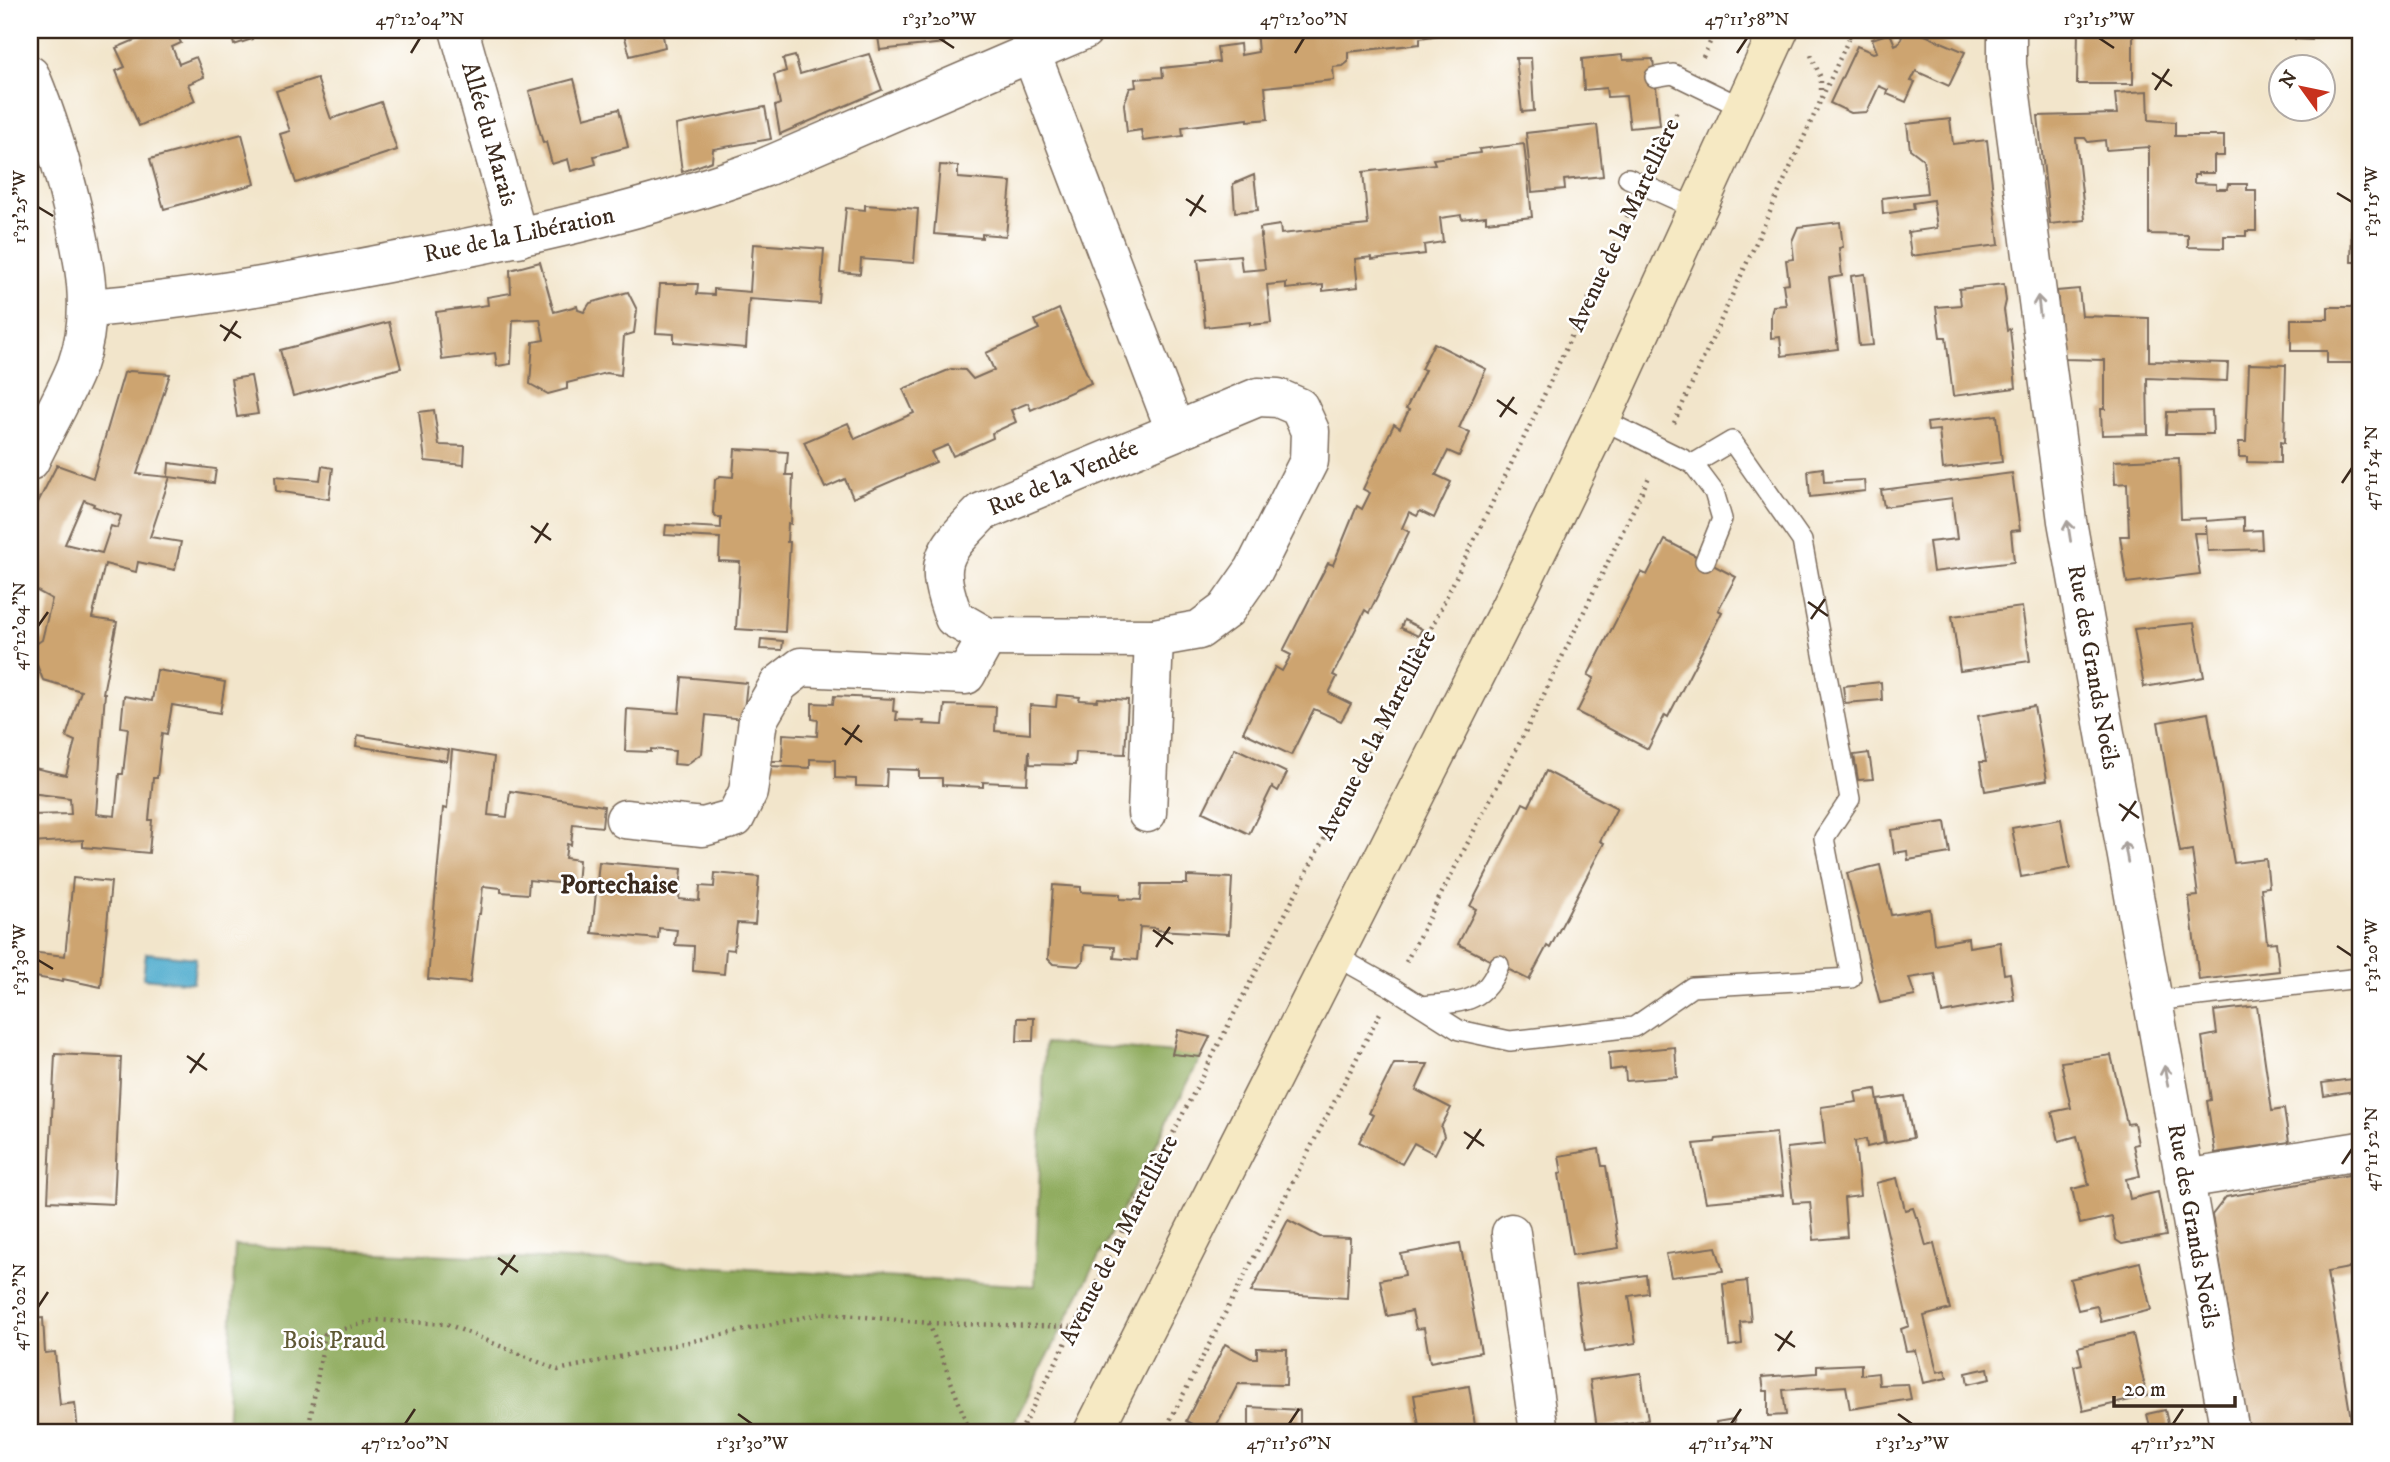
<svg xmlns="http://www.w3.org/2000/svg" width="2390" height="1462" viewBox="0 0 2390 1462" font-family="'IM FELL DW Pica',serif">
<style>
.forest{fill:#90ac5e;stroke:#666b3e;stroke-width:2}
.water{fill:#4faccd;stroke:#456b76;stroke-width:2}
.building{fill:#cda46f;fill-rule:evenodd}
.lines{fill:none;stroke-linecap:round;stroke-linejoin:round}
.lane-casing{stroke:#7b6b5b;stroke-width:22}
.street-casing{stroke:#7b6b5b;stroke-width:41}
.secondary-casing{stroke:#7b6b5b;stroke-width:41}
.path{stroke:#7b6b5b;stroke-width:4.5;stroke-dasharray:2 5;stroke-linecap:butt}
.lane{stroke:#fff;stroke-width:19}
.street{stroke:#fff;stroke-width:38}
.secondary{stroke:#f6e9c3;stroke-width:38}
.oneway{stroke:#a79f9a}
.ticks{fill:none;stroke:#3b2a1e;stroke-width:2.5}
.labels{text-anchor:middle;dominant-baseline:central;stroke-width:5;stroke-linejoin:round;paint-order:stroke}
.street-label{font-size:24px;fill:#3b2a1e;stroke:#fff}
.park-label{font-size:24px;fill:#605935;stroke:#fff}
.neighbourhood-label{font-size:26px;font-weight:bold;fill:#3b2a1e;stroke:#fff}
.neatline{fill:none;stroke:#3b2a1e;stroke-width:2.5}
.ticks-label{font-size:18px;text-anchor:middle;fill:#3b2a1e}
</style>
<rect width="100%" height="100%" fill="#fff"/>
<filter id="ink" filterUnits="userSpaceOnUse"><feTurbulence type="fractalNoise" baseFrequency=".0143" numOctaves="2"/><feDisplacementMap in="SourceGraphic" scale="14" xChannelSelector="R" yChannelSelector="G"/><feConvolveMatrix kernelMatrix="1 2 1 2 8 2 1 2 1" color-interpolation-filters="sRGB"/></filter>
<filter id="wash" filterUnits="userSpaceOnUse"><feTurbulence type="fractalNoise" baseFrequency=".00686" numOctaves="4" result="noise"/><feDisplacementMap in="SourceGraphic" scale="28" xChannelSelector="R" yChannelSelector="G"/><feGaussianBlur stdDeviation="1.57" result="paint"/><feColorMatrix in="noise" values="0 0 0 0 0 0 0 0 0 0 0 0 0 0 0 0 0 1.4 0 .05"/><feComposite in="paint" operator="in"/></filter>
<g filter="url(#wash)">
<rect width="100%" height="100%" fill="#f2e5cb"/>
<path class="forest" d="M1045,1043L1202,1055L1009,1432H227L235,1246L665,1264L1035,1286Z"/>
<path class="water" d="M146,953L196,958L193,983L143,978Z"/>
<g id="blocks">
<g class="building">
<path d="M158,30H175L181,43L172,47L179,64L196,57L204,77L188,84L195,101L139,126L116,71L125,67L116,48Z"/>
<path d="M230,30H249L252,39L234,45Z"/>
<path d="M623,30H662L665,47L630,56Z"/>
<path d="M877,30H943L944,43L880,50Z"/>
<path d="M1256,30H1440V35L1420,38V44L1348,52V62L1343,66L1333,67L1334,80L1265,87L1268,119L1248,121V119L1182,127L1183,136L1143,141L1141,130L1127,132L1124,104L1130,88L1136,87L1135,79L1163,77L1162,68L1219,62L1217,47L1240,44L1241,55L1258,52Z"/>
<path d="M1905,30H1913L1965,52L1949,86L1916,71L1911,81L1915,82L1906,102L1887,94L1888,90L1879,86L1867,112L1851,113L1830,103L1857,46L1873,53L1877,52L1872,39L1890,33L1895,45L1899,43Z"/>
<path d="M2078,30H2133V84H2077Z"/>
<path d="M2295,30H2312V40L2295,39Z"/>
<path d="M869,54L882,90L780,134L775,106L780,104L774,75L786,71L783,59L795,56L800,74Z"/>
<path d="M1622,55L1623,60L1653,59L1660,125L1630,128L1626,96L1607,97L1606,88L1584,90L1582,59Z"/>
<path d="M1516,58H1531L1534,111L1522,112Z"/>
<path d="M317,78L331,119L381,102L397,150L296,183L280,134L290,131L276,91Z"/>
<path d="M574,79L584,118L619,109L628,147L594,156L596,164L571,171L568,159L552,164L546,142L543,143L529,91Z"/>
<path d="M2148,91L2149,120L2175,122V136H2224V156H2214V173H2198V175H2194V183L2216,184V189H2227L2228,184H2247V190H2256V231H2246V236H2224V248L2188,247V235L2149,234V147L2106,150L2105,140L2088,142L2085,138H2076L2085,220L2050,224L2038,116L2117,114L2115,93Z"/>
<path d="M765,107L771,139L713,149L712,161L682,172L676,125Z"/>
<path d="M1950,119L1953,144L1987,140L1999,245L1911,256L1908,232L1937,228L1933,200L1913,203L1914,209L1883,214L1882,198L1927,193L1923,159L1910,149L1907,124Z"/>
<path d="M1597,125L1603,176L1564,180L1565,189L1532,192L1526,133Z"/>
<path d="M242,134L255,184L164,209L150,159Z"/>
<path d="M1524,144L1532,217L1486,222V216L1462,219L1461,215L1440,218L1443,242L1424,245L1425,254L1372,260V257L1355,259L1358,287L1323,291V285L1286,289V283L1267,285L1271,323L1250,325V322L1205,327L1198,259L1240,255L1242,271L1265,269L1260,228L1280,225L1281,234L1368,225L1363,172L1435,164L1433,159L1480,153L1479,149Z"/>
<path d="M940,165L958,166V178L1011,182L1006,236L982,234V238L934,234Z"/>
<path d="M1254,175L1258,210L1235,212L1233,184Z"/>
<path d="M865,205L918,209L914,263L861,259L860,274L840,272L846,208L865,210Z"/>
<path d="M1840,222L1843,247L1839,248L1842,276L1829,278L1838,349L1782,356L1780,337L1771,338V315L1773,306L1786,305L1783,284L1789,283L1786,260L1794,259L1792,241L1798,227Z"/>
<path d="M2352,227H2360V262H2351Z"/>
<path d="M753,244L824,249L820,304L749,299L746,348L674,342V334L656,333L660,284H698L697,294L714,295V289L750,292Z"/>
<path d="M540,262L554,312L577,306L578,310L584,312L590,303L628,292L637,310L634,333L624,336L621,375L606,373L567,383V389L548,394L530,384L533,342L544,340L540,319L513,320L511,364L497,366L495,353L442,360L436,312L488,305L487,297L511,293L510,270Z"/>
<path d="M1865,274L1873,345L1859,346L1851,276Z"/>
<path d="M2004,284L2006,301L2004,310L2007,330L2010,329L2016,388L1953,396L1946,337H1940L1936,307L1961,305L1959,289Z"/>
<path d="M2079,289L2082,316L2149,318V361L2228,363L2227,381L2147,378L2148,434L2102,435L2101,409H2105V360L2064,359L2057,291Z"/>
<path d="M2328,307H2360V363H2327V351H2291V319H2328Z"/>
<path d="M1059,309L1091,383L1031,410L1028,403L1011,410L1016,422L992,433L993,438L953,456L948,445L931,452L936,462L853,498L845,479L825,488L804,442L848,423L855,439L914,413L903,389L951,369L965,370L973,379L994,370L986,353L1039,329L1035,320Z"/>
<path d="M389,322L401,368L293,396L280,350Z"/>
<path d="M1434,343L1486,369L1459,428L1470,433L1459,456L1448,451L1436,475L1451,482L1434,518L1420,511L1417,516L1409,512L1402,528L1409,532L1369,613L1365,610L1333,675L1337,677L1329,693L1351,704L1341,721L1314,709L1291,755L1243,732L1275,667L1282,671L1291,655L1283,651L1328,563L1333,565L1357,506L1362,509L1370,493L1363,489L1394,424L1400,428L1409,410L1406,409L1425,370L1421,369Z"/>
<path d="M2249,364L2286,365L2284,443L2280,442V463L2247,462V457H2239V442H2246Z"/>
<path d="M129,371L170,374L137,474L168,477L169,463L216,469L214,483L170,477L150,537L181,542L175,570L138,562L136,572L105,564L92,618L117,622L103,693H105L96,814L115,816L119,774H123L128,728L121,727L124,696L152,701L157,670L225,682L220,713L172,705L167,734L162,733L157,778H153L149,820H152L149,853L83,847V840L30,843V815L71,814L70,798L30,793V767L66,775L75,741L66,737L81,691L43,680L30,648L42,640L52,599L30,587V518L57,465L93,478L124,373ZM84,500L94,504L93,506L121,516L117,528L111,526L102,553L65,544Z"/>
<path d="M251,376L258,414L237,417L231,379Z"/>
<path d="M434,410L439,445L465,446L464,465L425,461L419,412Z"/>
<path d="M2212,411L2213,434H2166L2167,412Z"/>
<path d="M1997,415L2002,462L1943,469L1939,430L1928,431L1927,423Z"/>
<path d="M735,449L788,452L786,475H793L791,524L788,523L787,542H790L785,632L736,629L740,562L719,561L720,538L665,535L666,525L721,528V517H717L713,513L715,480L720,476L733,477Z"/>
<path d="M2179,458L2181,519L2206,518V521L2244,518V531L2261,530L2262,549L2208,551L2206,525V533H2194L2200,574L2127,583L2120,536H2129L2127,483L2115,484L2114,461Z"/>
<path d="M322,466L333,468L329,499L276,491L275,476L320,480Z"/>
<path d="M1823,468L1824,482L1864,480L1865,491L1810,497L1808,470Z"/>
<path d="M2012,473L2020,530L2011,531L2014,562L1933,572L1929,542L1957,539L1952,498L1884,507L1881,490Z"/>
<path d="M1665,540L1736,577L1718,610L1722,612L1668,717L1665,715L1648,749L1577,712L1594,678L1588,675L1641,572L1647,575Z"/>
<path d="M2022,607L2030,661L1960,671L1952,616Z"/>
<path d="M1404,620L1422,629L1418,636L1401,628Z"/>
<path d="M2194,623L2204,677L2144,687L2134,629Z"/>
<path d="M761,639L783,641L782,650L760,649Z"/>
<path d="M682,677L747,683L743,719L706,715L702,753L686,765L674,764L675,751L651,749V752L625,751L627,709L679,713Z"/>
<path d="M1881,682L1882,700L1845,703L1843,686Z"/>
<path d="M1057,695L1080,697L1079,700L1097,701L1098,698L1128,700L1125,754L1076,752L1075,765L1030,764L1029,750L1027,784L983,782V787L942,785V778H919V770L887,769L886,787L856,786V779L835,778V760L810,759V768L770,766V761H782L783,734L817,736L818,720L812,719V703L833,704L834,696L894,699L893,711L897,712L896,720L924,721L923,724L943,725L945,705L996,707L995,731L1030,734V705L1056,707Z"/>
<path d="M2034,706L2047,780L1985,791L1980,762H1986L1978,716Z"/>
<path d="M2208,713L2234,863L2266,859L2269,887L2261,888L2267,943L2276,942L2279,971L2199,980L2189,897L2198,896L2192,850L2180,852L2158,722Z"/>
<path d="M358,735L449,750L447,761L356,746Z"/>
<path d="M1235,748L1287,773L1278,791L1272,787L1249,834L1203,812Z"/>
<path d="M452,750L494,757L488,815L507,817L510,791L604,806L602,827L573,824L571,845L567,844L565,858L579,860L577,885L529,880L528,894L501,892V888L483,886L480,914H478L470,983L428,979L443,808L447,809Z"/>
<path d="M1869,753L1873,779L1858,780L1854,755Z"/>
<path d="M1546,771L1617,808L1600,841L1604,843L1550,948L1547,946L1529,980L1458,944L1476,909L1470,906L1523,803L1529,806Z"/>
<path d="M2061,819L2070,868L2021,877L2012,828Z"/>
<path d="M1945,822L1950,853L1908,860L1907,851L1894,853L1891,830Z"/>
<path d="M599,862L682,869L679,899L699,901L700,886L714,887L715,873L759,877L755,924L737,923L734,950L726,949L724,974L693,971L694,946L675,945L677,930L659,928L658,939L592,933Z"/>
<path d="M1880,865L1891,915L1930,909L1934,944L1968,938L1969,947L2000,942L2004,974L2010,973L2014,1000L1942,1013L1935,974L1909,978L1915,996L1880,1003L1847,873Z"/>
<path d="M1187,876L1232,878L1229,934L1157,930V928L1140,927L1137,960L1114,958L1115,947L1084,945L1083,961L1078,966L1053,964L1048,959L1053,885L1081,887V892L1120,894V899L1141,900L1142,884H1187Z"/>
<path d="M73,878L111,882L101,987L63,979V982L30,976V952L65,956Z"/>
<path d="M2257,1006L2272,1111L2284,1109L2289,1142L2215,1153L2207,1101L2211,1100L2202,1037L2217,1034L2214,1011Z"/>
<path d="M1018,1018H1034L1033,1041H1017Z"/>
<path d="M1178,1030L1210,1037L1200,1057L1172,1054Z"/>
<path d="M1675,1047L1677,1077L1626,1081L1625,1068L1610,1070L1609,1053Z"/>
<path d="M55,1054L121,1057L114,1204L48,1201Z"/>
<path d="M2111,1055L2127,1124L2134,1123L2138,1144L2133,1145L2140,1176L2126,1179L2130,1199L2158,1192L2166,1236L2122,1244L2116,1240L2112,1217L2080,1224L2072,1189L2089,1185L2077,1136L2059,1141L2052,1112L2071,1108L2061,1062Z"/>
<path d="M1394,1064H1428L1416,1090L1451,1108L1441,1127L1444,1136L1435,1154L1414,1143L1402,1164L1359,1142L1373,1115L1369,1113Z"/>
<path d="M2360,1078V1090L2324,1096L2322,1083Z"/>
<path d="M1876,1089L1884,1143L1867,1147L1866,1139L1855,1141L1860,1196L1844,1198L1847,1237L1814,1240L1810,1202L1793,1203L1787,1148L1825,1144L1821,1107L1857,1102L1855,1092Z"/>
<path d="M1905,1096L1913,1138L1886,1143L1878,1100Z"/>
<path d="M1776,1133L1783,1195L1706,1202L1694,1144L1715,1142L1716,1139Z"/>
<path d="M1599,1149L1602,1166H1606L1619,1248L1572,1255L1559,1174L1562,1173L1559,1156Z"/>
<path d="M2360,1173V1266L2327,1272L2353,1431L2248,1432L2212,1215L2226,1197Z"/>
<path d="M1897,1178L1905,1210L1913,1208L1916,1217H1918L1926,1246L1934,1244L1950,1309L1924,1316L1937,1372L1945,1370L1947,1378L1923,1383L1915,1350L1906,1351L1901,1329L1909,1326L1876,1183Z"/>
<path d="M1288,1220L1320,1237L1350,1238L1347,1298L1251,1292Z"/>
<path d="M1460,1243L1481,1352L1430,1362L1424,1328L1416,1329L1412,1311L1387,1316L1380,1280L1405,1275L1401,1254Z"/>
<path d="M1716,1247L1723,1271L1671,1277L1666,1254Z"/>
<path d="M2140,1262L2151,1310L2101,1322L2097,1306L2078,1310L2070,1279Z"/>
<path d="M1646,1275L1648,1293L1629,1296L1636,1343L1585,1351L1576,1285Z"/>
<path d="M1747,1281L1751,1321L1740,1322L1742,1344L1729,1346L1723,1284Z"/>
<path d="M43,1318L45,1353L55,1352L60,1405L75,1403L78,1432H30V1319Z"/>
<path d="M2133,1334L2147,1396L2083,1411L2074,1366L2082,1364L2078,1347Z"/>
<path d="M1225,1344L1251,1358H1257V1348L1287,1349L1286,1385L1238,1384L1213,1432H1207L1186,1421Z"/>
<path d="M1861,1364V1375L1878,1373L1879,1385L1908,1384L1911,1399L1850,1409L1846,1386L1783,1390L1786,1415L1768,1416V1391H1764L1762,1377L1817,1373V1366Z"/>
<path d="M1988,1368L1990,1379L1968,1384L1966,1373Z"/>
<path d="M1641,1373L1648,1420L1597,1428L1590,1380Z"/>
<path d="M1469,1386L1476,1432H1420L1414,1395Z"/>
<path d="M1249,1407L1300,1410V1426L1289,1425V1432H1249Z"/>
<path d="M2165,1410L2170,1432H2151L2147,1414Z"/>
<path d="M1734,1419L1735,1432H1717L1716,1422Z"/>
</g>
</g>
</g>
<g filter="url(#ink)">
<use href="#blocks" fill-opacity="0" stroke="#7b6b5b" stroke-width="2"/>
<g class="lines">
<defs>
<g id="lane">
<path d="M1655,77L1673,74L1743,108"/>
<path d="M1628,178L1697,209"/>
<path d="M1693,464L1714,492L1722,519L1705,561"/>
<path d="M1334,955L1393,988L1459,1030L1510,1041L1634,1027L1692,987L1851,978L1824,838L1850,799L1802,541L1732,441L1693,464L1601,419"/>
<path d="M2153,1001L2360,978"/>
<path d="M1422,1006C1459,1002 1484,1005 1499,965"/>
</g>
<g id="street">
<path d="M459,30L518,238"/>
<path d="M2007,30V65L2067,521L2230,1432"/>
<path d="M1031,53L1175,430"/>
<path d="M30,75C48,118 61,161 72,207C84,259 96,312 77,365C64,398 45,429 30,461"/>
<path d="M88,308C193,300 299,280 403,260C525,237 646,211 763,168L1084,30"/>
<path d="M1258,397L1278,398L1299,407L1310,431L1309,461L1254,570L1226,610L1199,630L1154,638L987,637L954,618C933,561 941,554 982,512Z"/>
<path d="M1147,813L1154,638"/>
<path d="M625,819L703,827L735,818L748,792L758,720L779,684L801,667L966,675L987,637"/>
<path d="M2184,1179L2360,1151"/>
<path d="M1511,1233L1539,1432"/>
</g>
<path id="secondary" d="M1093,1432L1509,609L1601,419L1779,30"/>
</defs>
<use href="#lane" class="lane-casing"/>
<use href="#street" class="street-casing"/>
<use href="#secondary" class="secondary-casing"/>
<g class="path">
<path d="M1836,30L1850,36L1867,30"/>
<path d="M1811,55L1821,78V93"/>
<path d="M1703,57L1716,30"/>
<path d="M1654,158L1678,109"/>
<path d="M1674,423L1850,36"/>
<path d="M1406,962L1535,713L1650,475"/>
<path d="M929,1323L970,1432"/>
<path d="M308,1432L325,1334L376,1320L447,1324L558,1370L824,1313L929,1323L1074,1327"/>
<path d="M1020,1432L1422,647L1532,421L1630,210"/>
<path d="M1164,1432L1380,1013"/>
</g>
<use href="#lane" class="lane"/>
<use href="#street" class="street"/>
<use href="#secondary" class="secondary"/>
</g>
<defs><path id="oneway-shaft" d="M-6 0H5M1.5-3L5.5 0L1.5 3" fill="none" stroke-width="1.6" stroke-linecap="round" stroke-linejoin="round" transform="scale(1.75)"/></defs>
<g class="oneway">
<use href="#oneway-shaft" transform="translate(2039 306) rotate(-97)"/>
<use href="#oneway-shaft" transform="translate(2069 531) rotate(-99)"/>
<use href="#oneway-shaft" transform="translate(2126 852) rotate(-100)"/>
<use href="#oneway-shaft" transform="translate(2166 1076) rotate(-100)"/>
</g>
</g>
<path class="ticks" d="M939,38L954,48M2099,38L2114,48M411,53L420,38M1295,53L1304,38M1737,53L1747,38M2152,73L2172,86M2155,90L2169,69M2337,193L2352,202M1186,199L1206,212M38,207L53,216M1190,216L1203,195M220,325L241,338M224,341L237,321M1497,400L1517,414M1500,417L1514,397M2342,483L2352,468M531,526L551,540M535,543L548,523M1808,602L1828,616M1811,619L1825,599M38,626L48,612M842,728L862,742M845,745L859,725M2119,804L2139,818M2122,821L2136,801M1153,930L1173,944M2337,946L2352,956M1156,947L1170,927M38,960L53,969M187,1056L207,1070M190,1073L204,1053M1464,1132L1484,1146M1467,1149L1481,1129M2342,1164L2352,1149M498,1258L518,1272M501,1275L515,1255M38,1307L48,1292M1775,1334L1795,1347M1778,1351L1792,1331M738,1414L752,1424M1898,1414L1912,1424M405,1424L415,1409M1289,1424L1299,1409M1731,1424L1741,1409M2173,1424L2183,1409"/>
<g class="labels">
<g class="street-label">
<text transform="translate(489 134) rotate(74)">Allée du Marais</text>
<text transform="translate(1624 225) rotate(-65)">Avenue de la Martellière</text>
<text transform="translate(519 235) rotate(-12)">Rue de la Libération</text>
<text transform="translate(1063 478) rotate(-23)">Rue de la Vendée</text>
<text transform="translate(2093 667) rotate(80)">Rue des Grands Noëls</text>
<text transform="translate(1377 735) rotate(-63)">Avenue de la Martellière</text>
<text transform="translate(2193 1226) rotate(80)">Rue des Grands Noëls</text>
<text transform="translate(1119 1240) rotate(-63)">Avenue de la Martellière</text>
</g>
<g class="park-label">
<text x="334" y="1341">Bois Praud</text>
</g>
<g class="neighbourhood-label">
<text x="619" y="885">Portechaise</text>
</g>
</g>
<rect width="2390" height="1462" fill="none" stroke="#fff" stroke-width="77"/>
<g transform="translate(2302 88) rotate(303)"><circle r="33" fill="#ffffff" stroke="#b1aaa5" stroke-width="2"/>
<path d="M0-5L12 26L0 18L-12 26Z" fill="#c8321e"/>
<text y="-10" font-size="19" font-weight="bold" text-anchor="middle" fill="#3b2a1e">N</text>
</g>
<path d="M2114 1396v10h121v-10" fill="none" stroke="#3b2a1e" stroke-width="3.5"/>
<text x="2124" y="1396" font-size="21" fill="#3b2a1e" stroke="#ffffff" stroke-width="5" paint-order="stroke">20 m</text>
<rect x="38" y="38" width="2314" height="1386" class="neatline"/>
<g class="ticks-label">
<text x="420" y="25">47°12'04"N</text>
<text x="939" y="25">1°31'20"W</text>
<text x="1304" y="25">47°12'00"N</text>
<text x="1747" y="25">47°11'58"N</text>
<text x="2099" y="25">1°31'15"W</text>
<text transform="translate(2371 202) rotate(-90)" y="6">1°31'15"W</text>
<text transform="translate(19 207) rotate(-90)" y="6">1°31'25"W</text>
<text transform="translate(2371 468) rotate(-90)" y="6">47°11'54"N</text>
<text transform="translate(19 626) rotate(-90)" y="6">47°12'04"N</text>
<text transform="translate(2371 956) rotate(-90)" y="6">1°31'20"W</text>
<text transform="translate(19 960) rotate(-90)" y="6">1°31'30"W</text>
<text transform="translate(2371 1149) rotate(-90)" y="6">47°11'52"N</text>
<text transform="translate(19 1307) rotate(-90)" y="6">47°12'02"N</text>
<text x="405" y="1449">47°12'00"N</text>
<text x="752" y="1449">1°31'30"W</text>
<text x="1289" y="1449">47°11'56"N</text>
<text x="1731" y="1449">47°11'54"N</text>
<text x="1912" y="1449">1°31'25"W</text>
<text x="2173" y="1449">47°11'52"N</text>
</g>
</svg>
